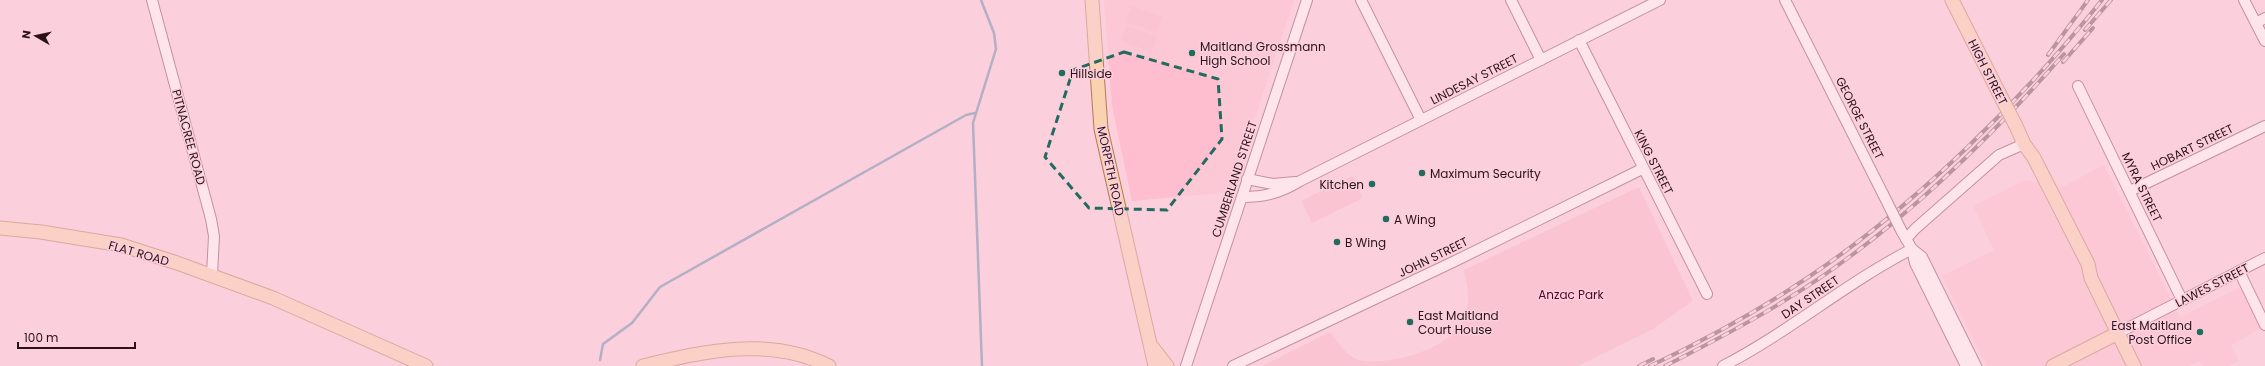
<svg xmlns="http://www.w3.org/2000/svg" width="2265" height="366" viewBox="0 0 2265 366" font-family="Poppins,sans-serif">
<style>
.built{fill:#febed0}
.green{fill:#fbb6ca}
.lines{fill:none;stroke-linecap:round;stroke-linejoin:round}
.stream{stroke:#5b87ac;stroke-width:2.5}
.minor-casing{stroke:#814458;stroke-width:12}
.major-casing{stroke:#b07b5a;stroke-width:15}
.minor{stroke:#fff;stroke-width:10}
.major{stroke:#fbd2b0;stroke-width:13}
.rail-casing{stroke:#6c4d56;stroke-width:4}
.rail{stroke:#fbcfdb;stroke-width:2.5;stroke-dasharray:8;stroke-linecap:butt}
.minor-bridge-casing{stroke:#814458;stroke-width:12;stroke-linecap:butt}
.major-bridge-casing{stroke:#b07b5a;stroke-width:15;stroke-linecap:butt}
.minor-bridge{stroke:#fff;stroke-width:10}
.major-bridge{stroke:#fbd2b0;stroke-width:13}
.marked{fill:none;stroke:#246b5f;stroke-width:3;stroke-dasharray:8 5;stroke-linejoin:round}
.poi-dot{fill:#246b5f;stroke:#fbcfdb;stroke-width:1.5}
.labels{text-anchor:middle;dominant-baseline:central;stroke-width:3;stroke-linejoin:round;paint-order:stroke}
.poi-label{font-size:12px;fill:#2b121a;stroke:#fbcfdb;text-anchor:start}
.street-label{font-size:12px;fill:#2b121a;stroke:#fbcfdb}
.park-label{font-size:12px;fill:#500728;stroke:#fbcfdb}
</style>
<rect width="100%" height="100%" fill="#fbcfdb"/>
<g class="built">
<path d="M1104,0H1294L1230,192L1132,201L1112,106Z"/>
<path d="M2104,165L2180,317L2241,287L2262,328L2231,345L2239,361L2229,366H2203L2200,361L2189,366H1987L1942,276L1994,250L1973,206L2025,180L2062,187Z"/>
</g>
<g class="green">
<path d="M1131,6L1162,16L1157,32L1126,22Z"/>
<path d="M1126,26L1157,36L1152,52L1121,41Z"/>
<path d="M1352,176L1362,195L1361,199L1312,223L1301,201Z"/>
<path d="M1639,187L1693,301L1653,329L1578,366H1262L1330,332C1338,343 1345,354 1358,360C1391,366 1452,350 1465,316C1471,301 1467,284 1464,270Z"/>
</g>
<g class="lines">
<g class="stream">
<path d="M981,0L994,33L996,49L973,123L982,366"/>
<path d="M600,360L603,344L632,323L660,287L966,115L975,113"/>
</g>
<defs>
<g id="minor">
<path d="M152,0L211,219L214,236L212,275"/>
<path d="M1361,0L1421,120"/>
<path d="M1511,0L1541,60"/>
<path d="M1785,0L1883,194"/>
<path d="M2244,0L2265,41"/>
<path d="M2256,23L2265,18"/>
<path d="M1579,40L1707,294"/>
<path d="M2078,86L2182,300"/>
<path d="M1247,179L1273,184L1295,182"/>
<path d="M2130,191L2265,126"/>
<path d="M1242,197C1265,197 1280,193 1300,181L1660,0"/>
<path d="M1902,232L1912,249L1922,257L1976,366"/>
<path d="M1906,239L1915,229L1999,155L2024,144"/>
<path d="M1912,249L1915,263L1966,366"/>
<path d="M2239,271L2265,325"/>
<path d="M2118,333L2265,258"/>
<path d="M1186,366L1307,0"/>
<path d="M1233,366L1453,262L1642,169"/>
<path d="M1723,366C1789,332 1846,283 1912,249"/>
</g>
<g id="major">
<path d="M1092,0L1101,129L1155,366"/>
<path d="M1952,0L1999,93"/>
<path d="M2016,126L2024,144L2034,158L2088,264L2091,278L2134,366"/>
<path d="M0,228L41,232L121,245L177,263L273,298L426,366"/>
<path d="M1153,348L1167,366"/>
<path d="M643,366C705,351 770,336 829,366"/>
<path d="M2053,366L2118,333"/>
</g>
</defs>
<use href="#minor" class="minor-casing"/>
<use href="#major" class="major-casing"/>
<use href="#minor" class="minor"/>
<use href="#major" class="major"/>
<defs>
<g id="rail">
<path d="M2085,30L2111,0"/>
<path d="M2048,55L2088,0"/>
<path d="M2063,62L2093,28"/>
<path d="M1639,366L1653,359"/>
<path d="M1650,366C1705,340 1760,310 1810,276C1916,205 2023,99 2102,0"/>
<path d="M1665,366C1730,333 1794,299 1852,255C1930,197 2000,127 2064,54"/>
</g>
</defs>
<use href="#rail" class="rail-casing"/>
<use href="#rail" class="rail"/>
<defs>
<path id="minor-bridge" d="M1883,194L1902,232"/>
<path id="major-bridge" d="M1999,93L2016,126"/>
</defs>
<use href="#minor-bridge" class="minor-bridge-casing"/>
<use href="#major-bridge" class="major-bridge-casing"/>
<use href="#minor-bridge" class="minor-bridge"/>
<use href="#major-bridge" class="major-bridge"/>
</g>
<path d="M0 0H2265V366H0ZM1124,52L1218,79L1222,139L1167,210L1089,208L1045,157L1073,70Z" fill="#fbcfdb" fill-opacity=".55" fill-rule="evenodd"/>
<path class="marked" d="M1124,52L1218,79L1222,139L1167,210L1089,208L1045,157L1073,70Z"/>
<g class="poi-dot">
<circle cx="1192" cy="53" r="4"/>
<circle cx="1062" cy="73" r="4"/>
<circle cx="1422" cy="173" r="4"/>
<circle cx="1372" cy="184" r="4"/>
<circle cx="1386" cy="219" r="4"/>
<circle cx="1337" cy="242" r="4"/>
<circle cx="1410" cy="322" r="4"/>
<circle cx="2200" cy="332" r="4"/>
</g>
<g class="labels">
<g class="poi-label">
<text x="1200" y="46">Maitland Grossmann<tspan x="1200" dy="14">High School</tspan></text>
<text x="1070" y="73">Hillside</text>
<text x="1430" y="173">Maximum Security</text>
<text x="1364" y="184" text-anchor="end">Kitchen</text>
<text x="1394" y="219">A Wing</text>
<text x="1345" y="242">B Wing</text>
<text x="1418" y="315">East Maitland<tspan x="1418" dy="14">Court House</tspan></text>
<text x="2192" y="325" text-anchor="end">East Maitland<tspan x="2192" dy="14">Post Office</tspan></text>
</g>
<g class="street-label">
<text transform="translate(1988 72) rotate(63)">HIGH STREET</text>
<text transform="translate(1474 79) rotate(-27)">LINDESAY STREET</text>
<text transform="translate(1860 118) rotate(63)">GEORGE STREET</text>
<text transform="translate(189 137) rotate(75)">PITNACREE ROAD</text>
<text transform="translate(2192 147) rotate(-26)">HOBART STREET</text>
<text transform="translate(1654 162) rotate(63)">KING STREET</text>
<text transform="translate(1111 171) rotate(78)">MORPETH ROAD</text>
<text transform="translate(1234 179) rotate(-72)">CUMBERLAND STREET</text>
<text transform="translate(2142 187) rotate(64)">MYRA STREET</text>
<text transform="translate(139 253) rotate(16)">FLAT ROAD</text>
<text transform="translate(1433 257) rotate(-26)">JOHN STREET</text>
<text transform="translate(2212 285) rotate(-27)">LAWES STREET</text>
<text transform="translate(1810 297) rotate(-34)">DAY STREET</text>
</g>
<g class="park-label">
<text x="1571" y="294">Anzac Park</text>
</g>
</g>
<g transform="translate(36 36) rotate(279)" stroke="#fbcfdb" stroke-width="3" paint-order="stroke">
<path d="M0-3L7 15L0 10L-7 15Z" fill="#2b121a"/>
<text y="-6" font-size="11" font-weight="bold" text-anchor="middle" fill="#2b121a">N</text>
</g>
<path d="M18 342v6h117v-6" fill="none" stroke="#2b121a" stroke-width="2"/>
<text x="24" y="342" font-size="12" fill="#2b121a" stroke="#fbcfdb" stroke-width="3" paint-order="stroke">100 m</text>
</svg>
